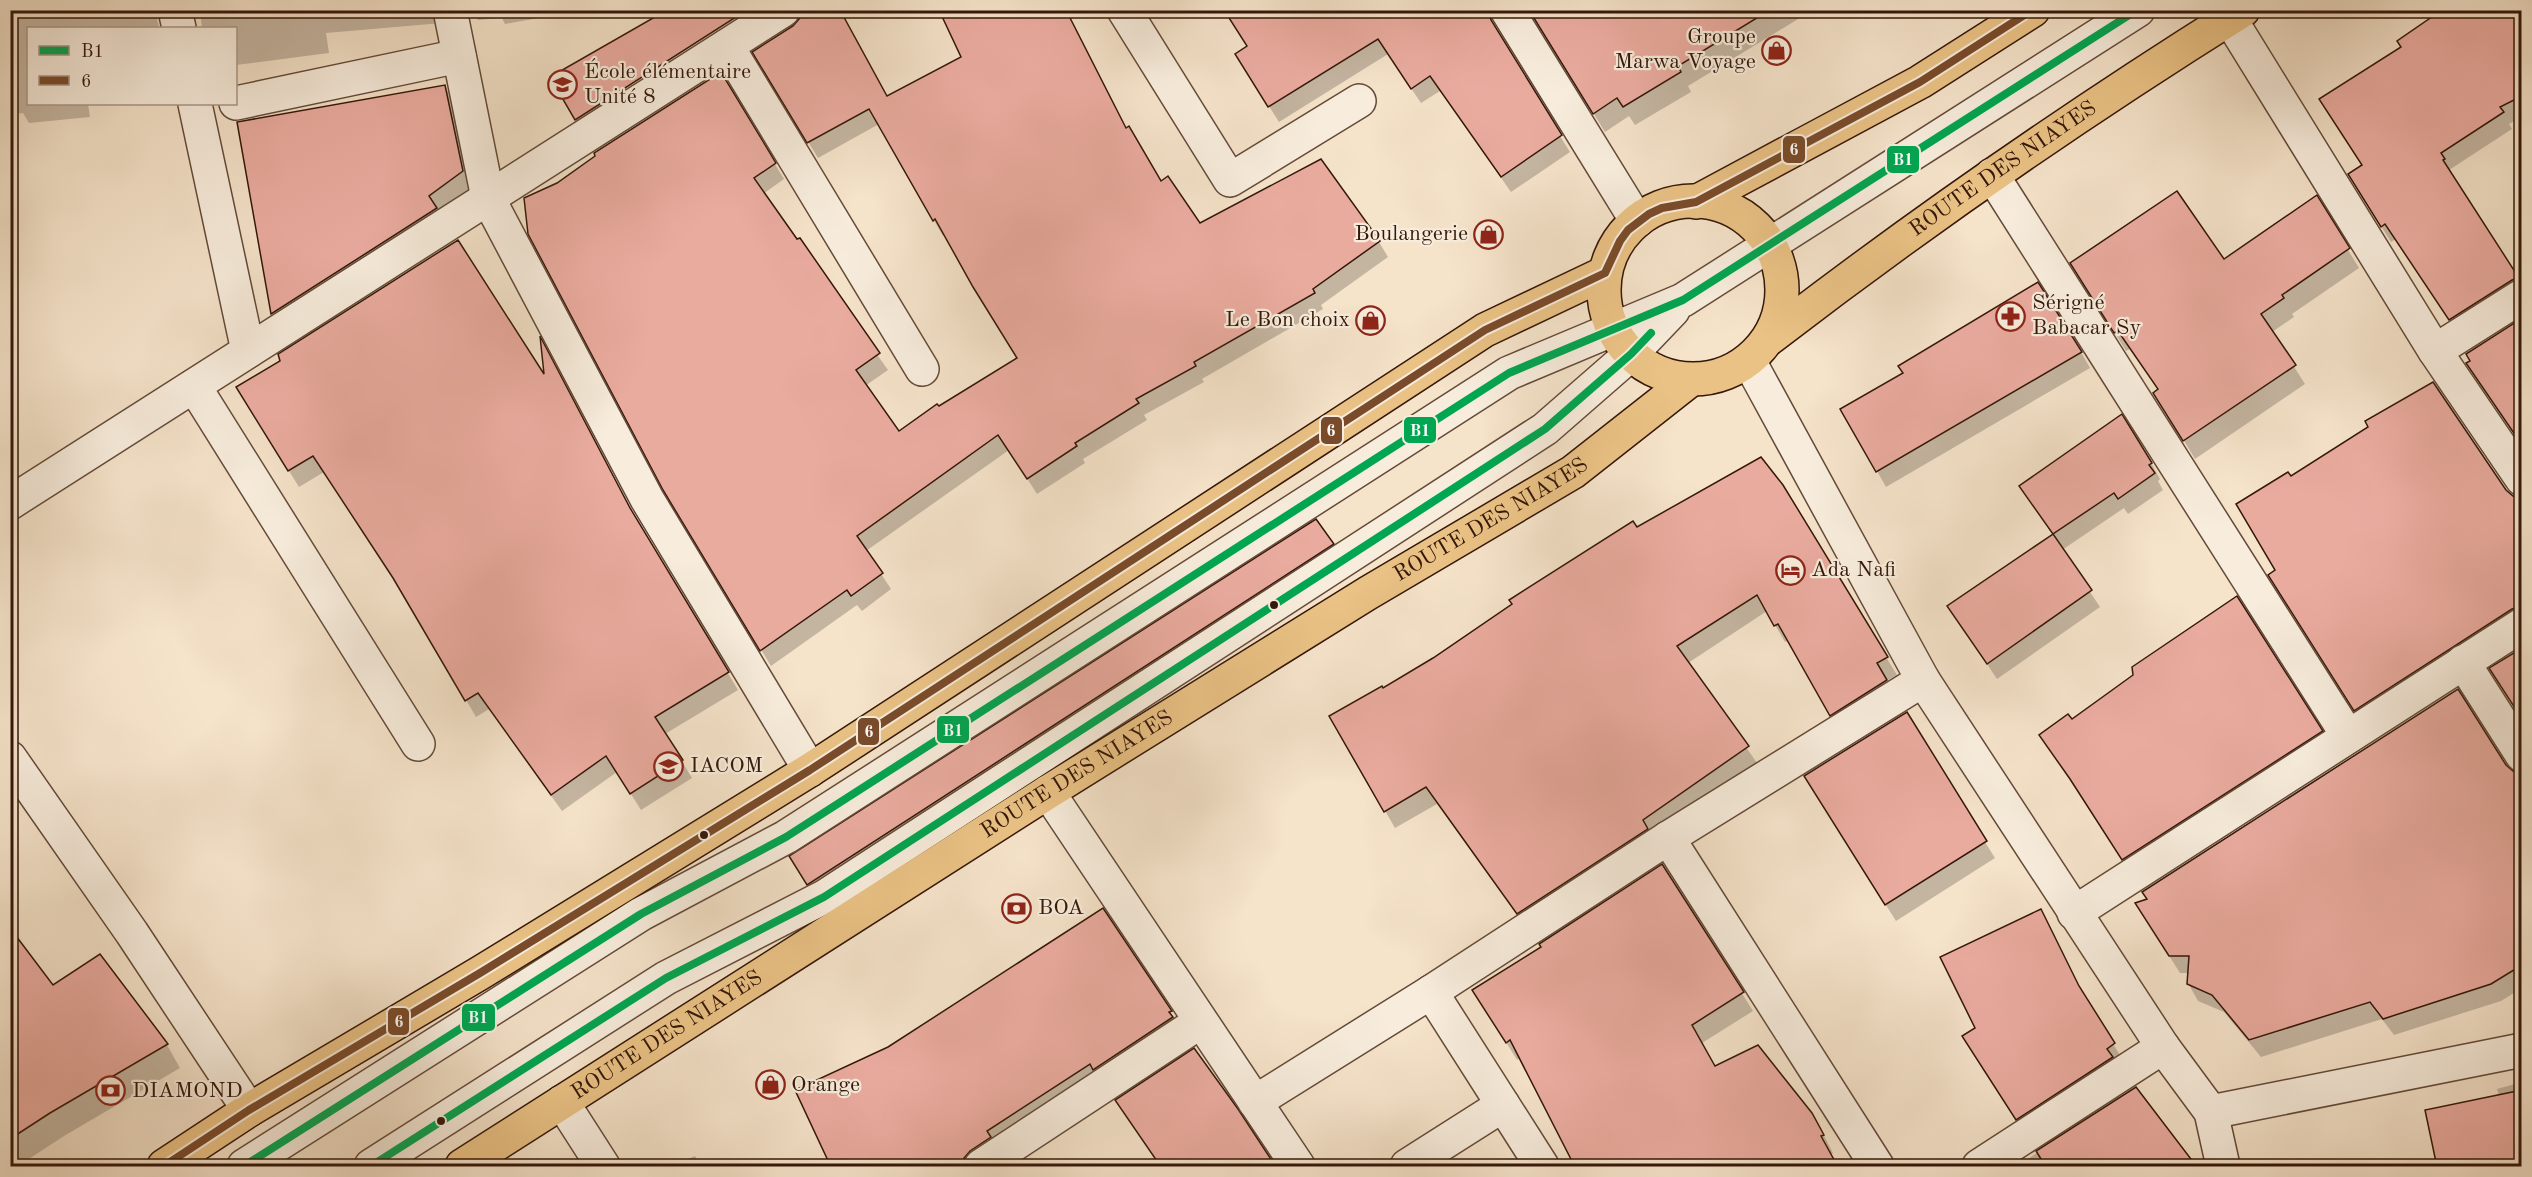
<svg xmlns="http://www.w3.org/2000/svg" width="2532" height="1177" viewBox="0 0 2532 1177" font-family="'Old Standard TT',serif">
<style>
.shadow{fill:#0003}
.building{fill:#eaab9f;stroke:#341709;stroke-width:1.5}
.lines{fill:none;stroke-linecap:round;stroke-linejoin:round}
.minor-casing{stroke:#644a39;stroke-width:36}
.major-casing{stroke:#341709;stroke-width:36}
.minor{stroke:#f8eddd;stroke-width:33}
.major{stroke:#eac285;stroke-width:33}
.bus-1-casing{stroke:#f8eddd;stroke-width:12}
.bus-2-casing{stroke:#f8eddd;stroke-width:12}
.bus-1{stroke:#00a651;stroke-width:8}
.bus-2{stroke:#7a4b2a;stroke-width:8}
.bus-dot{fill:#341709;stroke:#f8eddd;stroke-width:2}
.labels{text-anchor:middle;dominant-baseline:central;stroke-width:4.5;stroke-linejoin:round;paint-order:stroke}
.poi-label{font-size:22px;fill:#341709;stroke:#f8eddd;text-anchor:start}
.street-label{font-size:22px;fill:#341709;stroke:#f8eddd}
.line-badge{stroke:#f8eddd;stroke-width:2}
.badge-label{font-size:16px;text-anchor:middle;font-weight:bold;fill:#fff}
</style>
<rect width="100%" height="100%" fill="#f5e3ca"/>
<filter id="stains"><feTurbulence type="fractalNoise" baseFrequency=".00333" numOctaves="4"/><feColorMatrix values="0 0 0 0 .2 0 0 0 0 .09 0 0 0 0 .02 0 0 0 .5 -.17"/></filter>
<radialGradient id="worn" r=".72"><stop offset=".6" stop-color="#630" stop-opacity="0"/><stop offset="1" stop-color="#630" stop-opacity=".3"/></radialGradient>
<g class="shadow">
<path d="M10,10H155L159,28H28V104H88L90,117L29,123L23,113L10,115Z"/>
<path d="M200,10H454L442,23L326,33L329,53L236,65V28H202Z"/>
<path d="M469,10H561V14L505,24L502,18L478,20Z"/>
<path d="M1481,10L1570,152L1511,192L1440,91L1421,103L1388,54L1279,122L1246,70Z"/>
<path d="M1554,10H1807L1808,13L1688,86L1691,92L1635,125L1629,116L1605,132L1548,40Z"/>
<path d="M2522,10V117L2509,124L2512,129L2449,170L2522,285L2459,335L2396,239L2391,242L2359,191L2363,166Z"/>
<path d="M597,52L629,108L585,136L552,77Z"/>
<path d="M754,52L886,97L1126,129L1160,183L1200,225L1379,242L1388,257L1321,305L1323,309L1202,379L1204,382L1144,415L1147,420L1083,459L1085,463L1037,494L1009,450L866,551L891,589L862,611L857,605L771,666L674,506L558,184L720,74L784,179L763,194L888,370L865,386L899,433L1018,359L945,234L943,236L879,124L818,158Z"/>
<path d="M445,86L458,110L476,195L286,337L273,314L239,123Z"/>
<path d="M2316,197L2359,268L2292,314L2294,317L2272,332L2305,384L2195,459L2166,411L2159,391L2130,349L2126,351L2083,282L2223,261Z"/>
<path d="M2522,320V445L2468,364Z"/>
<path d="M2081,352L2090,368L1886,487L1842,409Z"/>
<path d="M248,405L636,521L738,690L665,734L692,778L641,810L617,772L562,811L489,709L476,717L405,596L324,472L299,487Z"/>
<path d="M2151,463L2160,479L2158,481L2163,490L2128,514L2124,508L2062,550L2100,607L1997,679L1949,607L2053,535L2021,486Z"/>
<path d="M2291,478L2505,491L2514,497L2522,499V627L2365,727L2280,592L2277,570Z"/>
<path d="M1782,486L1897,675L1886,681L1896,698L1841,732L1789,640L1785,642L1767,611L1688,663L1757,763L1528,930L1437,804L1395,828L1331,717L1433,659L1636,529Z"/>
<path d="M1332,545L1337,552L813,891L791,857Z"/>
<path d="M2072,721L2321,732L2331,748L2132,875L2041,736Z"/>
<path d="M2505,766L2512,773L2522,775V988L2501,1001L2394,1035L2382,1019L2261,1057L2224,1012L2198,1001L2188,983L2189,973H2180L2147,921Z"/>
<path d="M1815,792L1985,842L1995,858L1896,921Z"/>
<path d="M1662,866L1753,1011L1702,1043L1715,1068L1822,1132L1833,1153L1830,1155L1521,1057L1517,1060L1485,1008L1543,948Z"/>
<path d="M2040,911L2087,1001L2126,1065L2029,1140L1976,1058Z"/>
<path d="M10,931L52,987L99,956L167,1045L180,1068L64,1136L18,1166H10Z"/>
<path d="M1170,1012L1183,1033L991,1166H832L797,1090Z"/>
<path d="M2522,1082V1166L2497,1089Z"/>
<path d="M2136,1089L2190,1166H2017Z"/>
<path d="M695,1156L701,1166H671Z"/>
</g>
<g class="building">
<path d="M667,10H747L575,120L550,77Z"/>
<path d="M802,10H840L887,96L961,57L939,10H1066L1126,128L1129,126L1161,181L1168,176L1200,223L1321,159L1380,241L1313,289L1315,293L1194,362L1196,366L1136,399L1139,403L1075,443L1077,446L1027,479L998,435L857,536L883,573L851,596L847,590L760,651L663,490L528,234L524,198L557,183L595,156L594,153L721,72L776,163L754,178L797,239L800,238L880,353L856,370L899,431L937,404L939,406L1017,358L973,287L935,219L933,221L869,109L807,143L752,52L793,26L799,19Z"/>
<path d="M1224,10H1488L1491,20L1562,135L1501,177L1430,76L1411,89L1378,39L1268,107L1235,54L1247,46Z"/>
<path d="M1529,10H1770L1678,66L1681,72L1623,107L1617,98L1593,114Z"/>
<path d="M2442,10H2522V96L2500,107L2504,112L2441,153L2445,159L2443,160L2519,278L2512,280L2449,320L2385,224L2381,227L2348,174L2362,165L2319,99L2401,47L2397,41Z"/>
<path d="M445,85L463,171L429,196L437,208L271,314L237,122Z"/>
<path d="M2177,191L2224,259L2317,195L2350,248L2282,295L2284,298L2261,314L2296,365L2183,441L2153,393L2158,389L2118,331L2114,333L2070,263Z"/>
<path d="M458,240L544,374L540,336L630,508L729,672L655,717L683,760L630,794L606,756L551,795L478,693L465,701L393,578L313,456L288,471L236,387L280,361L278,354Z"/>
<path d="M2038,282L2082,352L1876,472L1840,409L1903,373L1898,366Z"/>
<path d="M2522,318V445L2466,363L2470,361L2466,354Z"/>
<path d="M2433,382L2506,490L2513,496L2522,497V606L2512,609L2354,711L2268,575L2275,570L2236,504L2288,472L2291,476L2368,427L2365,421Z"/>
<path d="M2122,414L2152,463L2149,465L2155,473L2118,499L2114,493L2053,534L2092,590L1987,664L1947,606L2053,534L2019,486Z"/>
<path d="M1761,457L1783,485L1888,657L1877,663L1887,680L1830,716L1778,624L1774,626L1757,595L1677,646L1749,746L1643,820L1648,829L1517,914L1426,787L1384,812L1329,716L1382,686L1383,688L1433,658L1512,604L1509,600L1633,521L1637,527Z"/>
<path d="M1316,519L1334,544L807,885L789,856Z"/>
<path d="M2237,596L2323,731L2122,860L2070,779L2039,735L2068,714L2072,719L2133,675L2132,667Z"/>
<path d="M2522,648V719L2489,668Z"/>
<path d="M2458,689L2506,765L2513,771L2522,774V965L2491,984L2383,1019L2370,1002L2249,1040L2212,995L2187,984L2189,956H2169L2135,903L2147,899L2142,892Z"/>
<path d="M1907,712L1987,841L1885,905L1804,776Z"/>
<path d="M1662,864L1744,992L1692,1025L1715,1066L1758,1045L1812,1113L1824,1135L1821,1136L1838,1167H1575L1510,1040L1506,1043L1472,990L1541,947L1539,944Z"/>
<path d="M1103,908L1172,1011L1169,1012L1173,1017L1093,1070L1090,1064L987,1131L991,1137L970,1151L964,1158L962,1167H831L795,1090L888,1047Z"/>
<path d="M2041,909L2079,986L2115,1043L2107,1049L2113,1057L2016,1120L1962,1036L1975,1028L1940,957Z"/>
<path d="M10,928L53,985L100,954L168,1044L50,1113L10,1139Z"/>
<path d="M1194,1048L1238,1109L1276,1167H1161L1115,1100Z"/>
<path d="M2136,1087L2197,1167H2046L2036,1151Z"/>
<path d="M2522,1090V1167H2437L2425,1110Z"/>
</g>
<g class="lines">
<defs>
<g id="minor">
<path d="M175,10L179,28"/>
<path d="M450,10L488,198L647,499L810,770"/>
<path d="M1124,10L1230,180L1359,101"/>
<path d="M1507,10L1637,221"/>
<path d="M2230,19L2435,351L2522,479"/>
<path d="M727,46L922,369"/>
<path d="M236,103L459,56"/>
<path d="M195,104L248,351"/>
<path d="M1992,175L2348,736"/>
<path d="M2435,351L2522,296"/>
<path d="M1749,361L1923,680L2163,1047L2211,1112L2223,1166"/>
<path d="M194,386L418,744"/>
<path d="M10,503L783,10"/>
<path d="M2463,662L2522,755"/>
<path d="M10,758L132,933L249,1110"/>
<path d="M1048,792L1298,1166"/>
<path d="M1668,838L1877,1166"/>
<path d="M2074,913L2522,625"/>
<path d="M1431,992L1542,1166"/>
<path d="M562,1102L603,1166"/>
<path d="M1255,1102L1431,992L1668,838L1923,680"/>
<path d="M2211,1112L2522,1050"/>
<path d="M244,1166L641,914L786,837L1509,373L1683,300L2138,10"/>
<path d="M371,1166L666,978L824,897L1545,429L1631,354L1673,310"/>
<path d="M981,1166L1200,1022"/>
<path d="M1407,1166L1503,1105"/>
<path d="M1979,1166L2163,1047"/>
</g>
<g id="major">
<circle cx="1693" cy="290" r="89"/>
<path d="M1696,202L1920,82L2033,10"/>
<path id="s1" d="M1770,338C1922,221 2080,112 2243,10"/>
<path d="M164,1166L249,1110L480,973L810,770L1485,330L1605,273"/>
<path id="s2" d="M462,1166L1048,792L1368,593L1573,472L1690,380"/>
</g>
</defs>
<use href="#minor" class="minor-casing"/>
<use href="#major" class="major-casing"/>
<use href="#minor" class="minor"/>
<use href="#major" class="major"/>
<defs>
<g id="bus-1">
<path d="M244,1166L641,914L786,837L1509,373L1683,300L2137,10"/>
<path d="M371,1166L666,978L824,897L1545,429L1631,354L1651,333"/>
</g>
<path id="bus-2" d="M164,1166L249,1110L480,973L810,770L1485,330L1605,273L1620,241L1628,230L1649,214L1662,208L1696,202L1920,82L2032,10"/>
</defs>
<use href="#bus-1" class="bus-1-casing"/>
<use href="#bus-2" class="bus-2-casing"/>
<use href="#bus-1" class="bus-1"/>
<use href="#bus-2" class="bus-2"/>
</g>
<defs>
<symbol id="shop-ring" viewBox="-11 -11 22 22"><circle r="9.5" fill="#f8eddd" stroke="#8f2418" stroke-width="1.5"/><path d="M-5-2.5h2.3a2.7 3.5 0 0 1 5.4 0H5L5.5 6h-11ZM-1.5-2.5h3a1.5 2.3 0 0 0-3 0Z" fill="#8f2418"/></symbol>
<symbol id="school-ring" viewBox="-11 -11 22 22"><circle r="9.5" fill="#f8eddd" stroke="#8f2418" stroke-width="1.5"/><path d="M0-5L7-2L0 1L-7-2ZM-4 1L0 2.5L4 1V4Q0 6-4 4Z" fill="#8f2418"/></symbol>
<symbol id="pharmacy-ring" viewBox="-11 -11 22 22"><circle r="9.5" fill="#f8eddd" stroke="#8f2418" stroke-width="1.5"/><path d="M-2-6h4v4h4v4h-4v4h-4v-4h-4v-4h4Z" fill="#8f2418"/></symbol>
<symbol id="hotel-ring" viewBox="-11 -11 22 22"><circle r="9.5" fill="#f8eddd" stroke="#8f2418" stroke-width="1.5"/><path d="M-6-4.5h1.5V1H6V5H4.5V3h-9V5H-6ZM-4 0a1.8 1.8 0 1 1 3.6 0ZM.5 0V-2.5h3Q6-2.5 6 0Z" fill="#8f2418"/></symbol>
<symbol id="university-ring" viewBox="-11 -11 22 22"><circle r="9.5" fill="#f8eddd" stroke="#8f2418" stroke-width="1.5"/><path d="M0-5L7-2L0 1L-7-2ZM-4 1L0 2.5L4 1V4Q0 6-4 4Z" fill="#8f2418"/></symbol>
<symbol id="bank-ring" viewBox="-11 -11 22 22"><circle r="9.5" fill="#f8eddd" stroke="#8f2418" stroke-width="1.5"/><path d="M-6-4H6V4H-6ZM0-2.3a2.3 2.3 0 1 0 0 4.6a2.3 2.3 0 1 0 0-4.6Z" fill="#8f2418"/></symbol>
</defs>
<g fill-rule="evenodd">
<use href="#shop-ring" x="1760" y="34" width="33" height="33"/>
<use href="#school-ring" x="546" y="68" width="33" height="33"/>
<use href="#shop-ring" x="1472" y="218" width="33" height="33"/>
<use href="#pharmacy-ring" x="1994" y="300" width="33" height="33"/>
<use href="#shop-ring" x="1354" y="304" width="33" height="33"/>
<use href="#hotel-ring" x="1774" y="554" width="33" height="33"/>
<use href="#university-ring" x="652" y="750" width="33" height="33"/>
<use href="#bank-ring" x="1000" y="892" width="33" height="33"/>
<use href="#shop-ring" x="754" y="1068" width="33" height="33"/>
<use href="#bank-ring" x="94" y="1074" width="33" height="33"/>
</g>
<g class="bus-dot">
<circle cx="1274" cy="605" r="5"/>
<circle cx="704" cy="835" r="5"/>
<circle cx="441" cy="1121" r="5"/>
</g>
<g class="labels">
<g class="poi-label">
<text x="1756" y="37" text-anchor="end">Groupe<tspan x="1756" dy="25">Marwa Voyage</tspan></text>
<text x="584" y="72">École élémentaire<tspan x="584" dy="25">Unité 8</tspan></text>
<text x="1468" y="234" text-anchor="end">Boulangerie</text>
<text x="2032" y="303">Sérigné<tspan x="2032" dy="25">Babacar Sy</tspan></text>
<text x="1350" y="320" text-anchor="end">Le Bon choix</text>
<text x="1811" y="570">Ada Nafi</text>
<text x="690" y="766">IACOM</text>
<text x="1038" y="908">BOA</text>
<text x="791" y="1085">Orange</text>
<text x="132" y="1091">DIAMOND</text>
</g>
<g class="street-label">
<text stroke="none"><textPath href="#s1" startOffset="288">ROUTE DES NIAYES</textPath></text>
<text stroke="none"><textPath href="#s2" startOffset="1215">ROUTE DES NIAYES</textPath></text>
<text stroke="none"><textPath href="#s2" startOffset="729">ROUTE DES NIAYES</textPath></text>
<text stroke="none"><textPath href="#s2" startOffset="243">ROUTE DES NIAYES</textPath></text>
</g>
</g>
<g class="line-badge">
<rect x="1782" y="135" width="24" height="29" rx="6" fill="#7a4b2a"/>
<rect x="1886" y="145" width="34" height="29" rx="6" fill="#00a651"/>
<rect x="1403" y="416" width="34" height="28" rx="6" fill="#00a651"/>
<rect x="1320" y="416" width="23" height="29" rx="6" fill="#7a4b2a"/>
<rect x="936" y="715" width="34" height="29" rx="6" fill="#00a651"/>
<rect x="857" y="717" width="23" height="29" rx="6" fill="#7a4b2a"/>
<rect x="461" y="1003" width="35" height="29" rx="6" fill="#00a651"/>
<rect x="387" y="1007" width="23" height="29" rx="6" fill="#7a4b2a"/>
</g>
<g class="badge-label">
<text x="1794" y="155">6</text>
<text x="1903" y="165">B1</text>
<text x="1420" y="436">B1</text>
<text x="1331" y="436">6</text>
<text x="953" y="736">B1</text>
<text x="869" y="737">6</text>
<text x="478" y="1023">B1</text>
<text x="399" y="1027">6</text>
</g>
<rect width="2532" height="1177" fill="none" stroke="#f5e3ca" stroke-width="36"/>
<rect x="12" y="12" width="2508" height="1153" fill="none" stroke="#341709" stroke-width="3"/>
<rect x="18" y="18" width="2496" height="1141" fill="none" stroke="#341709" stroke-width="1.5"/>
<rect x="27" y="27" width="210" height="78" fill="#f8eddd" stroke="#aa9788" stroke-width="1.5"/>
<rect x="39" y="46" width="30" height="9" fill="#00a651" stroke="#aa9788" stroke-width="1.5"/>
<text x="81" y="57" font-size="18" fill="#341709">B1</text>
<rect x="39" y="76" width="30" height="9" fill="#7a4b2a" stroke="#aa9788" stroke-width="1.5"/>
<text x="81" y="87" font-size="18" fill="#341709">6</text>
<rect width="100%" height="100%" filter="url(#stains)"/>
<rect width="100%" height="100%" fill="url(#worn)"/>
</svg>
